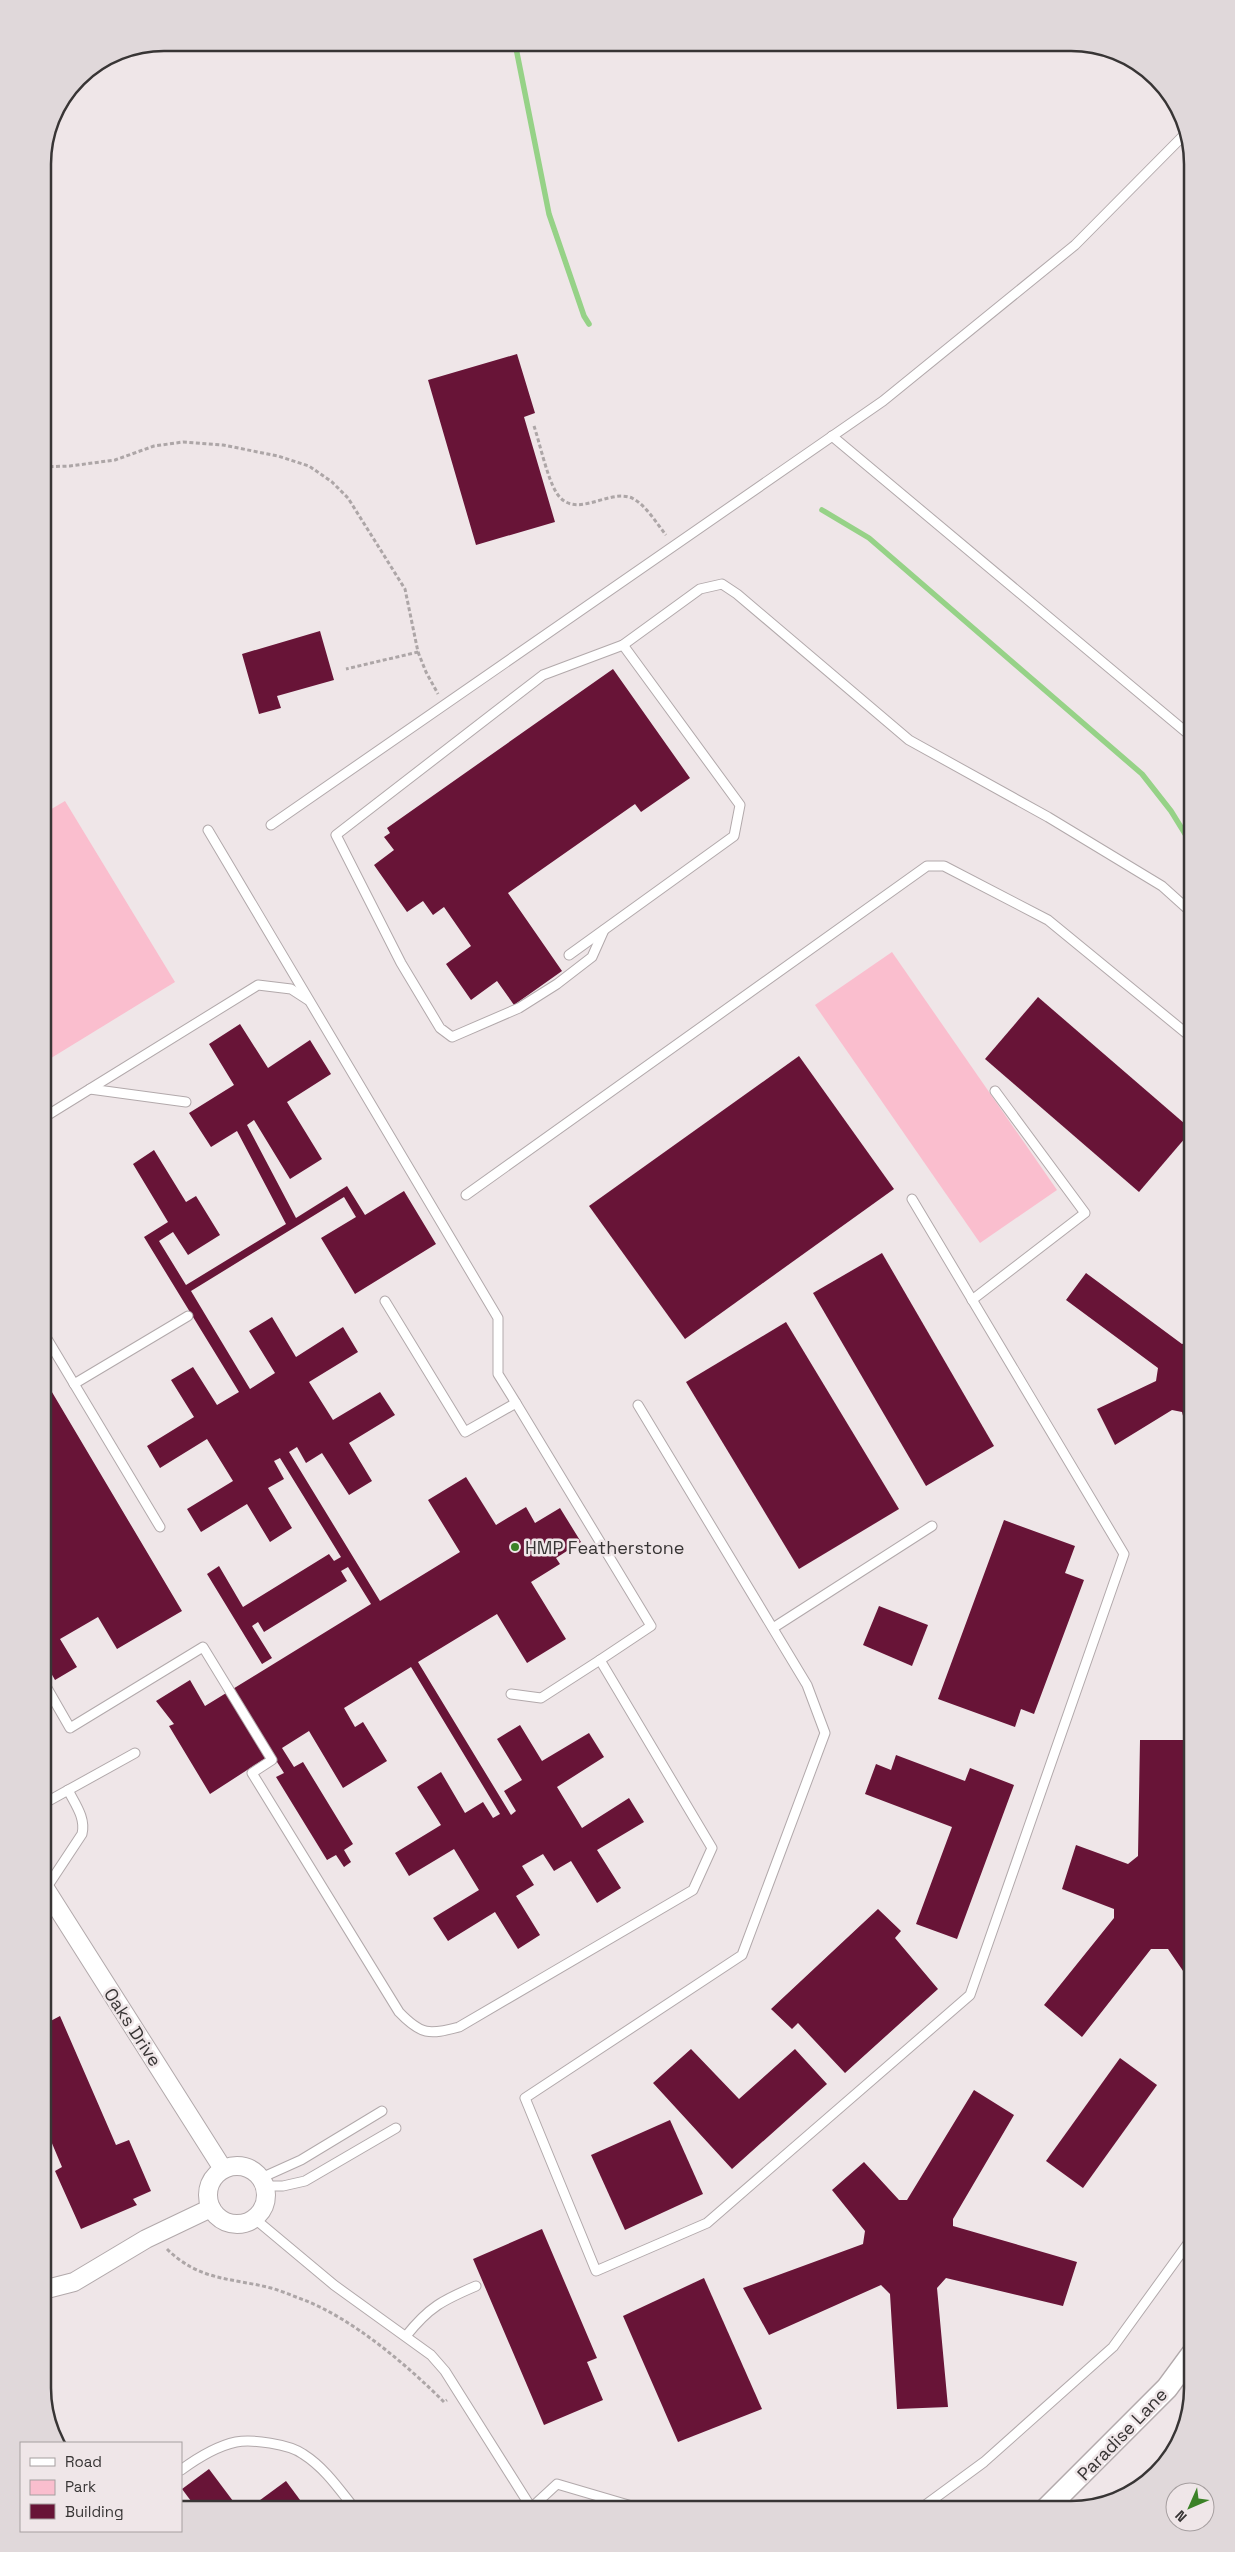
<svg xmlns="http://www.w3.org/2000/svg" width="1235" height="2552" viewBox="0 0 1235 2552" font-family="'Space Grotesk',sans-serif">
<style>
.green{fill:#fabece}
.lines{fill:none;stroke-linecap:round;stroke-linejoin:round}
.stream{stroke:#96d287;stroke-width:5.5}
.building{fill:#681437}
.service-casing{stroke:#b2a9ab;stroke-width:11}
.minor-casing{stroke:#b2a9ab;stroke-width:20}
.tertiary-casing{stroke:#b2a9ab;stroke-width:24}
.path{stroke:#ada6a7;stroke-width:3;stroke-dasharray:4 2.5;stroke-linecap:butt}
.service{stroke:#fff;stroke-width:9}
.minor{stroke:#fff;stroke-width:18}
.tertiary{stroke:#fff;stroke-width:21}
.poi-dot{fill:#3b8127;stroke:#efe6e8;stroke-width:2}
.labels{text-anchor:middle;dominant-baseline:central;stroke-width:5;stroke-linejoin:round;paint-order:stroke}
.poi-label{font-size:18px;fill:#383535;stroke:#efe6e8;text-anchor:start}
.street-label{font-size:18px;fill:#383535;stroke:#efe6e8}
.rim{fill:none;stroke:#383535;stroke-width:2.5}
</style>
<rect width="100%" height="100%" fill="#efe6e8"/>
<g class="green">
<path d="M65,801L175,982L43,1063V814Z"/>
<path d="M892,952L1057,1190L980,1243L815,1005Z"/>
</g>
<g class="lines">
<g class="stream">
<path d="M515,43L549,214L584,316L589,324"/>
<path d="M822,510L869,538L1142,774L1171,811L1192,845"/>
</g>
</g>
<g class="building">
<path d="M517,354L535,413L524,417L555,522L476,545L428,380Z"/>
<path d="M320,631L334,680L277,696L281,708L259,714L242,654Z"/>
<path d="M613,669L690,778L641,812L635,804L508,893L562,971L514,1005L497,981L471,1000L446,964L471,946L444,907L433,915L423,901L407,912L374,865L394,850L384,837L390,833L387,828Z"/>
<path d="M1038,997L1192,1130L1139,1192L985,1059Z"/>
<path d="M240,1024L268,1068L310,1040L331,1074L287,1102L322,1159L290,1179L254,1120L247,1125L296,1218L347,1186L365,1215L404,1191L436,1244L355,1294L321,1238L356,1217L344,1197L191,1291L250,1389L275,1373L249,1331L272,1317L296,1357L343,1327L358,1352L309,1382L333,1420L380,1392L395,1415L349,1443L372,1481L349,1495L322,1453L306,1463L297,1447L289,1452L380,1601L460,1552L428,1500L466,1477L496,1525L526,1507L535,1523L560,1508L581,1542L556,1558L560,1564L531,1582L566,1639L527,1663L497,1614L418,1662L511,1815L516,1811L504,1791L522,1780L497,1739L520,1725L542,1761L589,1733L604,1757L557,1787L582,1828L629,1798L644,1822L597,1850L621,1888L597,1903L571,1861L554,1871L543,1854L522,1866L534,1885L516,1896L540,1935L518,1949L495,1912L448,1941L433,1918L479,1890L454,1849L409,1876L395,1853L441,1825L417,1787L441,1772L465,1813L483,1802L493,1818L500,1814L411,1667L344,1708L355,1727L363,1722L387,1761L343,1788L309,1731L282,1748L294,1767L303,1762L353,1844L344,1850L351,1862L344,1867L336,1855L327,1860L276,1777L284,1773L272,1754L210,1794L169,1726L174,1724L156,1701L190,1680L205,1706L371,1604L348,1567L341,1571L347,1581L264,1632L258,1622L252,1626L272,1658L262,1664L207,1574L219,1566L243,1607L329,1554L334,1561L341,1557L280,1458L274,1461L284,1479L268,1488L292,1528L270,1542L247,1504L201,1532L187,1509L233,1481L207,1439L160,1468L147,1446L194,1417L171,1380L193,1367L217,1405L239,1392L144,1237L168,1222L133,1164L154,1150L186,1202L196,1196L220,1235L188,1255L173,1232L159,1241L186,1285L286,1224L237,1131L211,1147L189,1113L234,1085L209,1044Z"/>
<path d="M799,1056L894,1189L685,1339L589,1206Z"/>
<path d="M882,1253L994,1446L926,1486L813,1293Z"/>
<path d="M1086,1273L1182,1344L1192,1341V1450L1182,1412L1172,1410L1115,1445L1097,1409L1156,1381L1158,1368L1066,1300Z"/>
<path d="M786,1322L899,1509L799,1569L686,1382Z"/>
<path d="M43,1377L182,1611L117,1649L98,1617L60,1639L77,1667L55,1680L43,1659Z"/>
<path d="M1004,1520L1075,1546L1065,1573L1084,1580L1034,1714L1021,1709L1015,1727L938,1699Z"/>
<path d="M879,1606L928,1625L912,1666L863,1645Z"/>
<path d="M1140,1740H1187L1184,1858L1189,1865L1192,1864V1984L1168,1949H1151L1082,2037L1044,2005L1114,1918V1909L1062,1889L1076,1845L1128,1864L1138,1856Z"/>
<path d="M896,1755L965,1781L970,1768L1014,1785L957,1939L916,1924L952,1827L865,1794L876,1764L891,1770Z"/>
<path d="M878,1909L901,1931L895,1938L938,1989L845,2073L798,2023L792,2029L771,2009Z"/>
<path d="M60,2016L116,2145L129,2140L151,2191L133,2199L137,2205L81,2229L55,2171L62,2167L43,2122V2025Z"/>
<path d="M691,2049L739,2099L795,2049L827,2084L732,2169L653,2083Z"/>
<path d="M1120,2058L1157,2085L1083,2188L1046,2161Z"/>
<path d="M974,2090L1014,2115L953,2219V2226L1077,2262L1063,2306L946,2278L937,2288L948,2407L897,2409L890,2294L881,2285L769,2335L743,2288L863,2244L865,2231L832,2190L864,2162L899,2200H907Z"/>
<path d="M670,2120L703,2194L625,2230L591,2155Z"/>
<path d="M542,2229L597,2358L587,2362L603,2400L544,2425L473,2259Z"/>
<path d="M704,2278L762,2409L678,2442L623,2316Z"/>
<path d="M209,2469L239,2509H197L182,2489Z"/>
<path d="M286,2481L306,2508L248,2509Z"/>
</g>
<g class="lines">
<defs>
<g id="service">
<path d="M832,436L1192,737"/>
<path d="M271,825L883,401L1075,245L1186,133"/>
<path d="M208,830L498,1318V1374L516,1403L465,1432L385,1301"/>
<path d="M604,930L592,957L557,984L519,1008L452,1037L440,1028L401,963L336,835L543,675L623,645L700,589L722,584L737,594L909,740L1048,817L1162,886L1192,913"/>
<path d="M569,955L734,836L740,805L623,645"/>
<path d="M90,1089L186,1102"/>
<path d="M43,1118L258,985L291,989L308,1000"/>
<path d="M466,1195L927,866H944L1048,920L1192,1038"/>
<path d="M972,1300L1085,1213L995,1091"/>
<path d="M43,1332L160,1527"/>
<path d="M74,1384L188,1316"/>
<path d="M638,1405L807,1685L825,1733L742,1955L525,2098L596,2271L707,2223L970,1995L1124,1554L912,1199"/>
<path d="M773,1628L932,1526"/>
<path d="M43,1681L70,1728L203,1647L272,1760L252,1773L399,2012C421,2035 429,2035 459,2027L693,1890L712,1848L600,1660L651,1626L516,1403"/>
<path d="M511,1694L541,1698L600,1660"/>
<path d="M43,1804L135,1753"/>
<path d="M45,1890L82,1834C86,1818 75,1804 68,1790"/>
<path d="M261,2178L301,2160L382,2111"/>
<path d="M265,2186H283L305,2181L396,2128"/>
<path d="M255,2219L334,2285L431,2355L445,2371L532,2509"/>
<path d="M406,2336C429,2307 443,2300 476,2286"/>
<path d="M181,2470C196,2459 217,2446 236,2442C252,2439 289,2444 303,2454C325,2468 339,2489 355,2509"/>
<path d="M531,2508L557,2484L642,2509"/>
<path d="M920,2509L984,2462L1113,2347L1192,2238"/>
</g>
<g id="minor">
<path d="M43,1885L223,2169"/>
<circle cx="237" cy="2195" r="29"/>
<path d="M43,2290L74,2282L146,2239L211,2208"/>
</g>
<path id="tertiary" d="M1046,2509L1167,2388L1192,2354"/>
</defs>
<use href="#service" class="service-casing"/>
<use href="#minor" class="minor-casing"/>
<use href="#tertiary" class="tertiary-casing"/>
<g class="path">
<path d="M534,426C540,444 547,477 556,492C574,522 608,488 632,498C646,505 657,524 666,535"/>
<path d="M43,467L70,466L115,460L154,446L183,442L223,445L278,456L309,466L332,482L348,498L405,589L418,652L346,669"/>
<path d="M418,652L426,672L438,694"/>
<path d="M167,2249C199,2281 232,2278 271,2288C282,2291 293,2296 304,2300C353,2319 407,2365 444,2402L447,2400"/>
</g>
<use href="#service" class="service"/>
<use href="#minor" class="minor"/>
<use href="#tertiary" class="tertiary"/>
</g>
<circle class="poi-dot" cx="515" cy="1547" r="5"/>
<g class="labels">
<g class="poi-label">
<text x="525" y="1547">HMP Featherstone</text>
</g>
<g class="street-label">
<text transform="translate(133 2027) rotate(57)">Oaks Drive</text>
<text transform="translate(1122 2434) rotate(-46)">Paradise Lane</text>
</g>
</g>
<path d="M0 0H1235V2552H0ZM164 51H1071A113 113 0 0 1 1184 164V2388A113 113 0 0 1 1071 2501H164A113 113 0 0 1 51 2388V164A113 113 0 0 1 164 51Z" fill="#e0d8da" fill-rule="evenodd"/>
<path class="rim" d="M164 51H1071A113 113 0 0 1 1184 164V2388A113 113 0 0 1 1071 2501H164A113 113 0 0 1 51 2388V164A113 113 0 0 1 164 51Z"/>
<rect x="20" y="2442" width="162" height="90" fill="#efe6e8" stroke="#a69fa0"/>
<rect x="30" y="2458" width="25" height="8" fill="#ffffff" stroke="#a69fa0"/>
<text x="65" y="2467" font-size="15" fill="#383535">Road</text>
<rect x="30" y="2480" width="25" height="15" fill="#fabece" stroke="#a69fa0"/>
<text x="65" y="2492" font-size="15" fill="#383535">Park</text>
<rect x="30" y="2504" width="25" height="15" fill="#681437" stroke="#a69fa0"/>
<text x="65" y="2517" font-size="15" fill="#383535">Building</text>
<g transform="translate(1190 2507) rotate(225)"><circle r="24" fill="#efe6e8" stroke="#a69fa0"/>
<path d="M0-4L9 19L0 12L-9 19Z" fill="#3b8127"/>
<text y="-8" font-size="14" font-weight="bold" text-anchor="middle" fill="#383535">N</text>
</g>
</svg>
